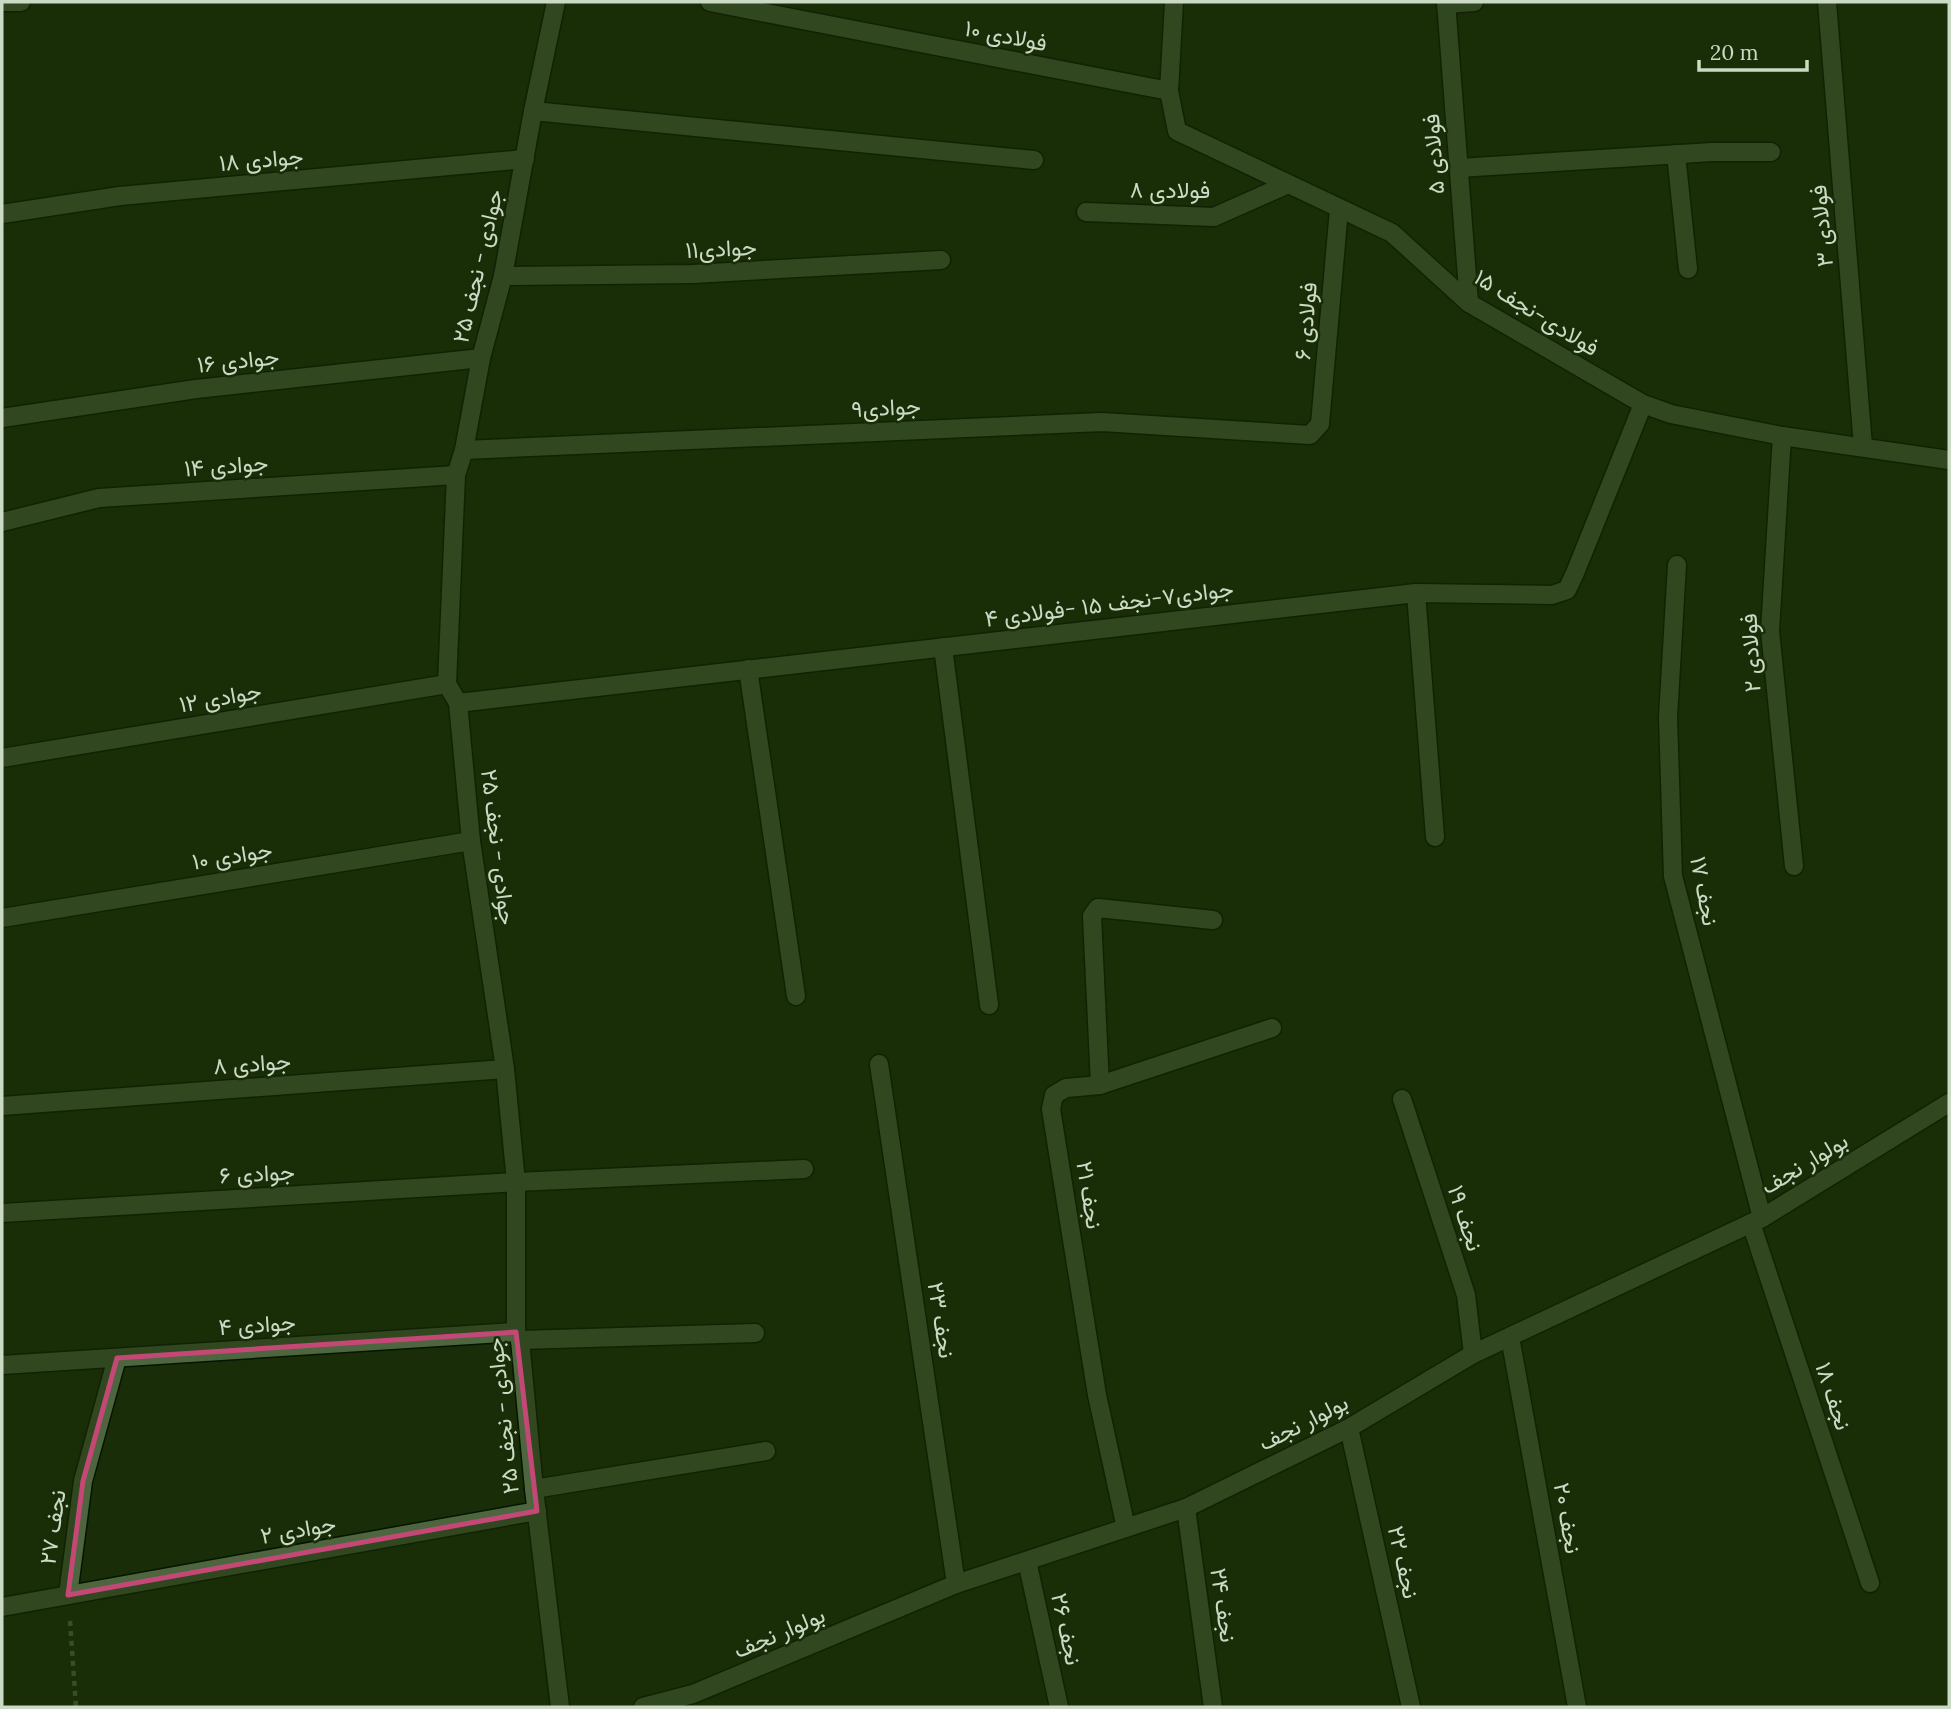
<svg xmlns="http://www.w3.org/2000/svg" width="1951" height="1709" viewBox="0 0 1951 1709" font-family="Lora,Vazirmatn,serif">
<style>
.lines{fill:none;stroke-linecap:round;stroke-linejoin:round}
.minor-casing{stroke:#061500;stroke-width:21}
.path{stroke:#607353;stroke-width:4.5;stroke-dasharray:5 5;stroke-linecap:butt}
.minor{stroke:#4d663f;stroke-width:18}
.marked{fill:none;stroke:#c44875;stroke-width:5;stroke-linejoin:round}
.labels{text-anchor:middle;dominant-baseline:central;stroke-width:5;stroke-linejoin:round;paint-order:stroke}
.street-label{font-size:23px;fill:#cbdac4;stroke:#192e08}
</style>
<rect width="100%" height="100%" fill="#192e08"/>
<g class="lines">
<defs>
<g id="minor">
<path d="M3,2H21"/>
<path d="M556,2L533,111L503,276L481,358L464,450L456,475L447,684L458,703L471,841L505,1069L516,1182V1332L520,1340L534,1489L560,1707"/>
<path d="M710,2L1169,91"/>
<path d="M1174,2L1169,91L1177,131L1392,233L1469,303L1643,404L1671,414L1782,436L1949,460"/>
<path d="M1446,2L1469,303"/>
<path d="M1827,2L1863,446"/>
<path d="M1446,4L1474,2"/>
<path d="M533,111L1034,160"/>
<path d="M1676,154L1688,269"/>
<path d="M1459,168L1712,152H1771"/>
<path d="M1086,212L1214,217L1288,184"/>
<path d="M2,214L120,196L525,159"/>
<path d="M503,276L693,274L941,260"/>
<path d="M2,418L196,389L481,358"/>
<path d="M1782,436L1770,631L1794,866"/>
<path d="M464,450L1102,422L1310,435L1320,424L1339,209"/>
<path d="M2,522L99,498L456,475"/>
<path d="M1677,565L1668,717L1673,876L1762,1218"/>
<path d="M1416,593L1435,837"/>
<path d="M943,647L989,1005"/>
<path d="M748,669L796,996"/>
<path d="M458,703L1416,593L1552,595L1567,590L1575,573L1643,404"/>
<path d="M2,758L447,684"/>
<path d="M2,918L471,841"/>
<path d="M879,1064L956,1584"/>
<path d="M1100,1085L1092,916L1098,908L1213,920"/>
<path d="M1402,1099L1466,1295L1473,1354"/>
<path d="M2,1106L505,1069"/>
<path d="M2,1213L516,1182L804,1169"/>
<path d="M1751,1223L1870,1583"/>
<path d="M1510,1337L1577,1707"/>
<path d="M520,1340L755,1333"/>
<path d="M2,1365L516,1332"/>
<path d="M1349,1428L1411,1707"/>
<path d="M534,1489L766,1451"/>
<path d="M1186,1508L1213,1707"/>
<path d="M1126,1528L1097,1395L1051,1109L1054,1095L1066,1088L1100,1085L1272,1028"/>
<path d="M1027,1561L1059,1707"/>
<path d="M68,1595L83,1481L117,1358"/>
<path d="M2,1607L537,1511"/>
<path d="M643,1707L693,1694L956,1584L1186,1508L1349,1428L1473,1354L1762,1218L1949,1103"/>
</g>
</defs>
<use href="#minor" class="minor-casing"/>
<path class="path" d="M70,1621L76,1707"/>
<use href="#minor" class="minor"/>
</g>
<path d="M0 0H1951V1709H0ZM516,1332L537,1511L68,1595L83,1481L117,1358Z" fill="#192e08" fill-opacity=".55" fill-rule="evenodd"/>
<path class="marked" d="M516,1332L537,1511L68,1595L83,1481L117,1358Z"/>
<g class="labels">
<g class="street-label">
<text transform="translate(1006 35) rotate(11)">فولادی ۱۰</text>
<text transform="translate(1433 154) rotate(-94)">فولادی ۵</text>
<text transform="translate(261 159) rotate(-5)">جوادی ۱۸</text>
<text x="1170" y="189">فولادی ۸</text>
<text transform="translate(1821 226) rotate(-95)">فولادی ۳</text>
<text transform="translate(721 248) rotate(-3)">جوادی۱۱</text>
<text transform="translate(477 266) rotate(-77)">جوادی - نجف ۲۵</text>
<text transform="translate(1537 312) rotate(32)">فولادی-نجف ۱۵</text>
<text transform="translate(1305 321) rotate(-85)">فولادی ۶</text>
<text transform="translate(238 360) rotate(-6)">جوادی ۱۶</text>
<text transform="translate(886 407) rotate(-3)">جوادی۹</text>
<text transform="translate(226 465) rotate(-4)">جوادی ۱۴</text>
<text transform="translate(1109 603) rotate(-7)">جوادی۷-نجف ۱۵ -فولادی ۴</text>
<text transform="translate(1750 653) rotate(-93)">فولادی ۲</text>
<text transform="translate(220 697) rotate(-10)">جوادی ۱۲</text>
<text transform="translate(499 847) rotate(83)">جوادی - نجف ۲۵</text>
<text transform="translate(232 855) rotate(-9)">جوادی ۱۰</text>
<text transform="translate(1705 891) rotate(79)">نجف ۱۷</text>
<text transform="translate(252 1063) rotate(-4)">جوادی ۸</text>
<text transform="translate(1804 1163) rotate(-31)">بولوار نجف</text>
<text transform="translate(257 1173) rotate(-3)">جوادی ۶</text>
<text transform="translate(1090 1195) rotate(81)">نجف ۲۱</text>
<text transform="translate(1466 1218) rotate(72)">نجف ۱۹</text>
<text transform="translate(942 1320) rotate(81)">نجف ۲۳</text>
<text transform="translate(257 1324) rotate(-4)">جوادی ۴</text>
<text transform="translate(1834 1396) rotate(72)">نجف ۱۸</text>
<text transform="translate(502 1416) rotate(-96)">جوادی - نجف ۲۵</text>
<text transform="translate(1303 1422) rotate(-27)">بولوار نجف</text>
<text transform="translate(1568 1518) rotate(80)">نجف ۲۰</text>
<text transform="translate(52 1527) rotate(-82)">نجف ۲۷</text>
<text transform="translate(298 1529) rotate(-10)">جوادی ۲</text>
<text transform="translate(1404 1562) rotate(77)">نجف ۲۲</text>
<text transform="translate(1224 1605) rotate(82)">نجف ۲۴</text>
<text transform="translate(1067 1629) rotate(78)">نجف ۲۶</text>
<text transform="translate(779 1632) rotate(-23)">بولوار نجف</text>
</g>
</g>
<rect width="1951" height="1709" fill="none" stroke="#cbdac4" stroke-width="7"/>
<path d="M1699 60v10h108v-10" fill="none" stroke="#cbdac4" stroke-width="3.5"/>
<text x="1710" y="60" font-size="21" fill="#cbdac4" stroke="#192e08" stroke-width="5" paint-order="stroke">20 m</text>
</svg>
